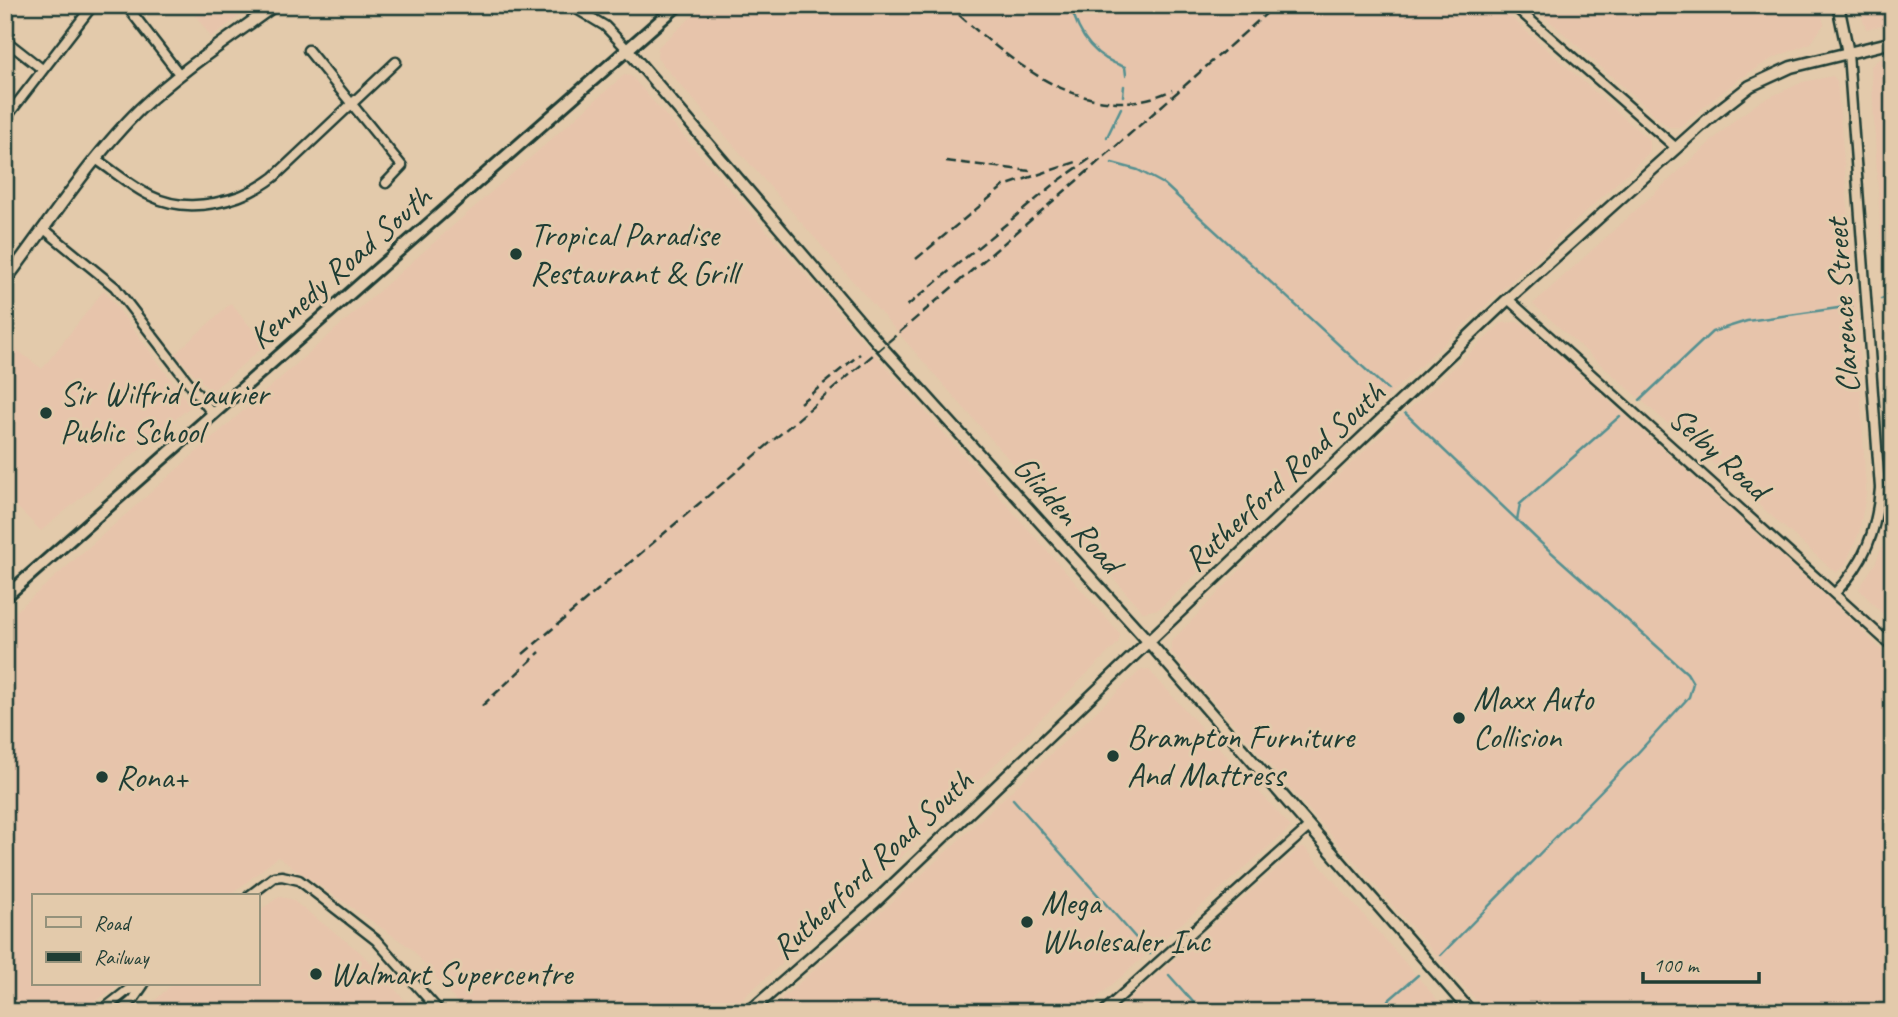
<svg xmlns="http://www.w3.org/2000/svg" width="1898" height="1017" viewBox="0 0 1898 1017" font-family="Caveat,sans-serif">
<style>
.built{fill:#e7c4ab}
.lines{fill:none;stroke-linecap:round;stroke-linejoin:round}
.stream{stroke:#549090;stroke-width:2.5}
.minor-casing{stroke:#1f3d34;stroke-width:13}
.tertiary-casing{stroke:#1f3d34;stroke-width:15}
.secondary-casing{stroke:#1f3d34;stroke-width:16}
.minor{stroke:#e3caab;stroke-width:8}
.tertiary{stroke:#e3caab;stroke-width:10}
.secondary{stroke:#e3caab;stroke-width:10}
.rail{stroke:#1f3d34;stroke-width:2.5;stroke-dasharray:10 5;stroke-linecap:butt}
.poi-dot{fill:#1f3d34;stroke:#e3caab;stroke-width:2.5}
.labels{text-anchor:middle;dominant-baseline:central;stroke-width:6;stroke-linejoin:round;paint-order:stroke}
.poi-label{font-size:33px;fill:#1f3d34;stroke:#e3caab;text-anchor:start}
.street-label{font-size:33px;fill:#1f3d34;stroke:#e3caab}
</style>
<rect width="100%" height="100%" fill="#e3caab"/>
<filter id="ink" filterUnits="userSpaceOnUse"><feTurbulence type="fractalNoise" baseFrequency=".0143" numOctaves="2"/><feDisplacementMap in="SourceGraphic" scale="14" xChannelSelector="R" yChannelSelector="G"/><feConvolveMatrix kernelMatrix="1 2 1 2 8 2 1 2 1" color-interpolation-filters="sRGB"/></filter>
<g filter="url(#ink)">
<g class="built">
<path d="M188,5H255L211,37Z"/>
<path d="M705,5H1497L1650,141V152L1159,609L1143,612L657,58L658,47Z"/>
<path d="M1532,5H1819L1824,24L1811,43L1773,58L1739,79L1679,127H1668Z"/>
<path d="M1858,5H1893V23L1866,29Z"/>
<path d="M1893,56V453L1871,66L1878,60Z"/>
<path d="M624,75L631,76L1120,634L1118,643L885,873L727,1012H465L411,948L278,857L229,896H33V984H120L80,1012H5V621Z"/>
<path d="M1833,76L1837,81L1856,301L1866,494L1859,533L1845,565L1836,573L1533,304L1736,119L1761,101L1803,82Z"/>
<path d="M104,290L191,406L41,531L5,495V341L42,369Z"/>
<path d="M231,303L265,345L211,392L175,354Z"/>
<path d="M1516,322L1523,324L1830,600L1893,661V1012H1486L1171,652V642L1273,536L1502,323Z"/>
<path d="M1893,479V625L1859,589L1876,562L1886,537Z"/>
<path d="M1142,669L1149,670L1291,827L1081,1012H766L889,905Z"/>
<path d="M1300,848H1305L1448,1012H1115Z"/>
<path d="M279,897L291,899L360,952L416,1012H142L173,984H257V912Z"/>
</g>
<g class="lines">
<g class="stream">
<path d="M1071,5C1078,36 1094,58 1125,67L1126,75"/>
<path d="M1123,96L1124,86"/>
<path d="M1107,137L1121,108"/>
<path d="M1112,163L1138,170L1164,184L1388,390"/>
<path d="M1881,299L1893,295"/>
<path d="M1640,400L1712,332L1747,321L1852,306"/>
<path d="M1405,413L1541,543L1687,673L1693,683L1689,697L1634,757L1441,955"/>
<path d="M1517,520L1520,504L1620,416"/>
<path d="M1013,799L1150,954"/>
<path d="M1169,975L1202,1012"/>
<path d="M1375,1012L1418,975"/>
</g>
<defs>
<g id="minor">
<path d="M126,5L180,75"/>
<path d="M570,5L605,26L627,49"/>
<path d="M1513,5L1675,147"/>
<path d="M5,40L42,69"/>
<path d="M308,50L402,166L386,183"/>
<path d="M5,119L93,5"/>
<path d="M97,160C115,172 132,187 151,196C189,215 242,202 274,177L396,62"/>
<path d="M44,229L115,287L212,413"/>
<path d="M1508,299L1893,647"/>
<path d="M1835,593C1865,563 1877,530 1880,488L1848,53"/>
<path d="M249,896L274,877L282,876L299,880L376,940L440,1012"/>
<path d="M100,1012L128,990L138,989"/>
<path d="M119,1012L133,1000L144,984"/>
<path d="M1103,1012L1309,827"/>
</g>
<g id="tertiary">
<path d="M1838,5L1848,53"/>
<path d="M627,49L878,343L1147,640L1471,1012"/>
<path d="M5,281C46,227 92,156 140,109C181,70 229,39 275,5"/>
<path d="M749,1012L875,902L1508,299L1714,114L1750,86L1791,67L1893,42"/>
</g>
<path id="secondary" d="M5,597L678,5"/>
</defs>
<use href="#minor" class="minor-casing"/>
<use href="#tertiary" class="tertiary-casing"/>
<use href="#secondary" class="secondary-casing"/>
<use href="#minor" class="minor"/>
<use href="#tertiary" class="tertiary"/>
<use href="#secondary" class="secondary"/>
<g class="rail">
<path d="M948,5C1007,58 1087,131 1172,90"/>
<path d="M946,161L1030,171"/>
<path d="M916,259L1004,186L1076,162"/>
<path d="M907,306L1057,182L1091,158"/>
<path d="M800,403L860,354"/>
<path d="M523,654L1080,178L1276,5"/>
<path d="M482,706L540,652"/>
</g>
</g>
</g>
<g class="poi-dot">
<circle cx="516" cy="254" r="7"/>
<circle cx="46" cy="413" r="7"/>
<circle cx="1459" cy="718" r="7"/>
<circle cx="1113" cy="756" r="7"/>
<circle cx="102" cy="777" r="7"/>
<circle cx="1027" cy="922" r="7"/>
<circle cx="316" cy="974" r="7"/>
</g>
<g class="labels">
<g class="poi-label">
<text x="530" y="235">Tropical Paradise<tspan x="530" dy="38">Restaurant &amp; Grill</tspan></text>
<text x="60" y="394">Sir Wilfrid Laurier<tspan x="60" dy="38">Public School</tspan></text>
<text x="1473" y="699">Maxx Auto<tspan x="1473" dy="38">Collision</tspan></text>
<text x="1127" y="737">Brampton Furniture<tspan x="1127" dy="38">And Mattress</tspan></text>
<text x="116" y="777">Rona+</text>
<text x="1041" y="903">Mega<tspan x="1041" dy="38">Wholesaler Inc</tspan></text>
<text x="330" y="974">Walmart Supercentre</text>
</g>
<g class="street-label">
<text transform="translate(340 267) rotate(-41)">Kennedy Road South</text>
<text transform="translate(1842 306) rotate(-94)">Clarence Street</text>
<text transform="translate(1719 453) rotate(42)">Selby Road</text>
<text transform="translate(1284 476) rotate(-43)">Rutherford Road South</text>
<text transform="translate(1068 514) rotate(48)">Glidden Road</text>
<text transform="translate(872 864) rotate(-43)">Rutherford Road South</text>
</g>
</g>
<rect width="1898" height="1017" fill="none" stroke="#e3caab" stroke-width="28"/>
<rect x="14" y="14" width="1870" height="989" fill="none" stroke="#1f3d34" stroke-width="2.5" filter="url(#ink)"/>
<rect x="32" y="894" width="228" height="91" fill="#e3caab" stroke="#95927b" stroke-width="2"/>
<rect x="46" y="917" width="35" height="10" fill="#e3caab" stroke="#95927b" stroke-width="2"/>
<text x="94" y="930" font-size="21" fill="#1f3d34">Road</text>
<rect x="46" y="952" width="35" height="10" fill="#1f3d34" stroke="#95927b" stroke-width="2"/>
<text x="94" y="964" font-size="21" fill="#1f3d34">Railway</text>
<path d="M1643 972v10h116v-10" fill="none" stroke="#1f3d34" stroke-width="3.5"/>
<text x="1653" y="972" font-size="21" fill="#1f3d34" stroke="#e3caab" stroke-width="5" paint-order="stroke">100 m</text>
</svg>
